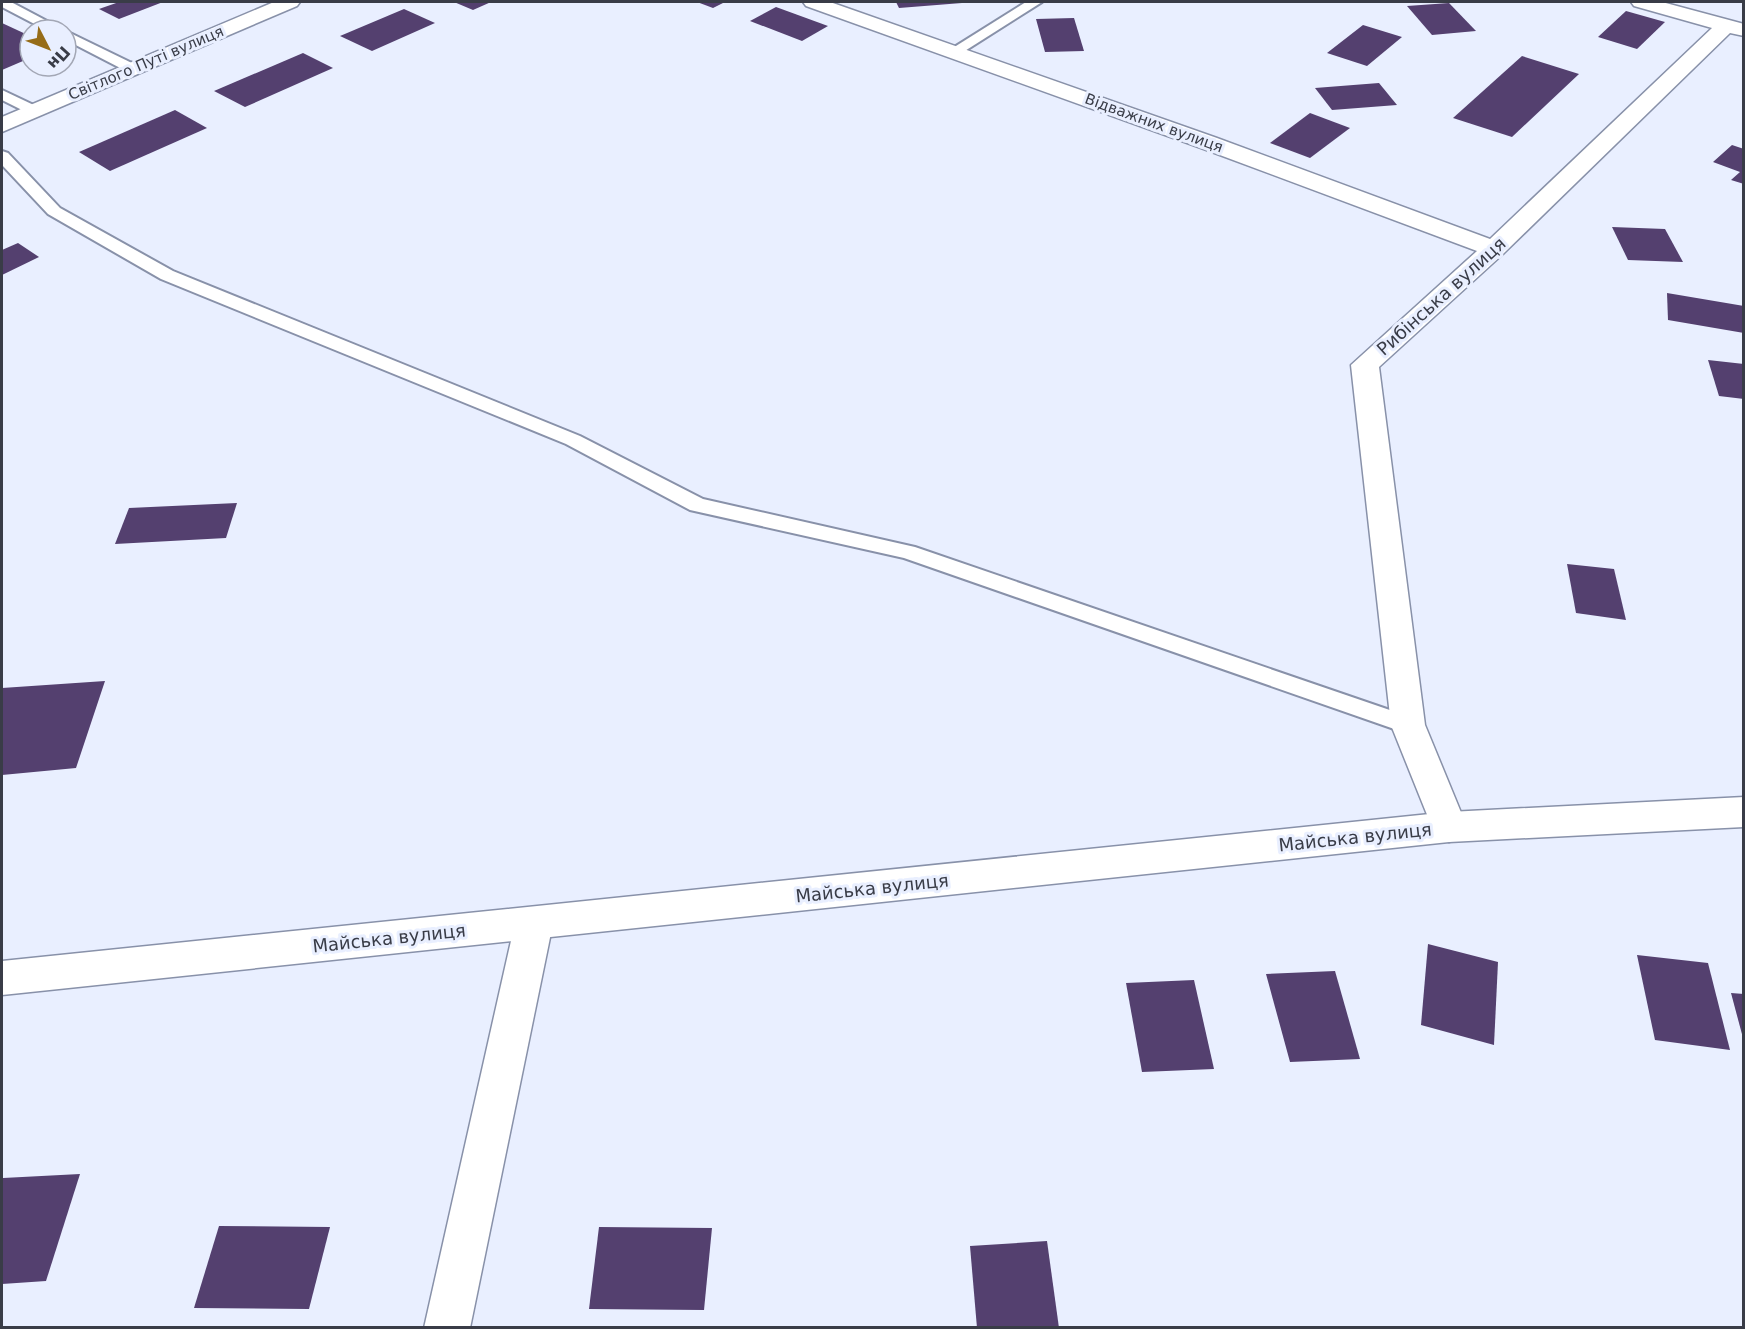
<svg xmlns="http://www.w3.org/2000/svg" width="1745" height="1329" viewBox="0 0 1745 1329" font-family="'DejaVu Sans',sans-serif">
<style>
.building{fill:#54406f}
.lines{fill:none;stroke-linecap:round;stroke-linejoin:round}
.lane-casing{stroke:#8891a9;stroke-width:4}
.street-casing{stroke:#8891a9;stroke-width:3}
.secondary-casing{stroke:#8891a9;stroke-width:3}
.lane{fill:#fff;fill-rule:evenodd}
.street{fill:#fff;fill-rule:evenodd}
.secondary{fill:#fff;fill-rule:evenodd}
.labels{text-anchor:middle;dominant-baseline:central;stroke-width:6;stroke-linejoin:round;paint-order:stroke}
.far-street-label{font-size:15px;fill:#393c47;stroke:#e9efff}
.street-label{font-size:18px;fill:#393c47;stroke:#e9efff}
</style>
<rect width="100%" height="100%" fill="#e9efff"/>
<g class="building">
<path d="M119,2H163L119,19L99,9Z"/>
<path d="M454,2H491L473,10Z"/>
<path d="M697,2H725L713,8Z"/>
<path d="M896,2H962V3L899,8Z"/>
<path d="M1449,3L1476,31L1432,35L1407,6Z"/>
<path d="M776,7L828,26L802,41L750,21Z"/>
<path d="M404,9L435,23L372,51L340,36Z"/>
<path d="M1626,11L1665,22L1637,49L1598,37Z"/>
<path d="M1074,18L1084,51L1045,52L1036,19Z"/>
<path d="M2,23L30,36V58L2,70Z"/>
<path d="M1363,25L1402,37L1367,66L1327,53Z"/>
<path d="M303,53L333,68L245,107L214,91Z"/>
<path d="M1522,56L1579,74L1512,137L1453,118Z"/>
<path d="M1379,83L1397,105L1332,110L1315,88Z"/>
<path d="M175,110L207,128L110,171L79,152Z"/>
<path d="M1310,113L1350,128L1310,158L1270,143Z"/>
<path d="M1732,145L1744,149V184L1731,180L1740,172L1713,162Z"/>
<path d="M1612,227L1665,229L1683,262L1628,260Z"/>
<path d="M18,243L39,257L2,275V250Z"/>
<path d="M1667,293L1744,306V333L1668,320Z"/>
<path d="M1708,360L1744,364V399L1719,396Z"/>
<path d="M237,503L226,538L115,544L129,508Z"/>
<path d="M1567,564L1614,569L1626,620L1576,613Z"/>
<path d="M105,681L76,768L2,775V688Z"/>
<path d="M1428,944L1498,962L1494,1045L1421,1025Z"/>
<path d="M1637,955L1708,963L1730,1050L1655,1040Z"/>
<path d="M1335,971L1360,1059L1290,1062L1266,974Z"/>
<path d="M1194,980L1214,1069L1142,1072L1126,983Z"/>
<path d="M1731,993L1744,994V1038H1743Z"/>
<path d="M80,1174L46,1281L2,1284L3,1178Z"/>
<path d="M219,1226L330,1227L309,1309L194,1308Z"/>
<path d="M599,1227L712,1228L704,1310L589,1309Z"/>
<path d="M1047,1241L1059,1328H977L970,1246Z"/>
</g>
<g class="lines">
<defs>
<g id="lane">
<path d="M2,2H11L64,30H46L2,7Z"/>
<path d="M1026,2H1042L960,54L955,55L948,51Z"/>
<path d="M66,31L138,66L140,69L138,72H128L66,40Z"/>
<path d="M2,90L40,108L42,111L40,114H30L2,100Z"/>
<path d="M2,151L8,153L60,208L173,271L580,436L703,499L915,547L1416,719L1420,725L1416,731L1408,734L1400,731L904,558L690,510L566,444L161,279L48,214L2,165Z"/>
</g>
<g id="street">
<path d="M803,2H830L1217,138L1490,239L1712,28L1634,6L1631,2H1662L1744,24V36L1730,33L1503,254L1379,367L1425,725L1467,827L1462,837L1449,842L1436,837L1391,725L1351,365L1477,251L1201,148L806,6Z"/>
<path d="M534,907L547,911L553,923L470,1328H424L515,923L521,911Z"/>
</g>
<g id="secondary">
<path d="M274,2H300L297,6L2,132V117Z"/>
<path d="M1744,797V827L1449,842L2,995V961L1449,812Z"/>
</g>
</defs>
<use href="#lane" class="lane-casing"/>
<use href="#street" class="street-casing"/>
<use href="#secondary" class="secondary-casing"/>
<use href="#lane" class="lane"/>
<use href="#street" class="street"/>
<use href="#secondary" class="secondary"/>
</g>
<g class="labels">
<g class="far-street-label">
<text transform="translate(146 63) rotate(-23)">Світлого Путі вулиця</text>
<text transform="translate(1154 123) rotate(20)">Відважних вулиця</text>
</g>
<g class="street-label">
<text transform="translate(1441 296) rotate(-42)">Рибінська вулиця</text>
<text transform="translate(1355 837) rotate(-6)">Майська вулиця</text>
<text transform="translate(872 888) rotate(-6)">Майська вулиця</text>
<text transform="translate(389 938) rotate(-6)">Майська вулиця</text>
</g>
</g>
<rect width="1745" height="1329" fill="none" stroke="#393c47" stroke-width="6"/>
<g transform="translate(48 48) rotate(132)"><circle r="28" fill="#e9efff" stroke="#a3a7b5" stroke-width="1.5"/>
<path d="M0-4.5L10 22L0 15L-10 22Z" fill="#966c18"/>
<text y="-9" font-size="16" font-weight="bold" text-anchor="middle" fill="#393c47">Пн</text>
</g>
</svg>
